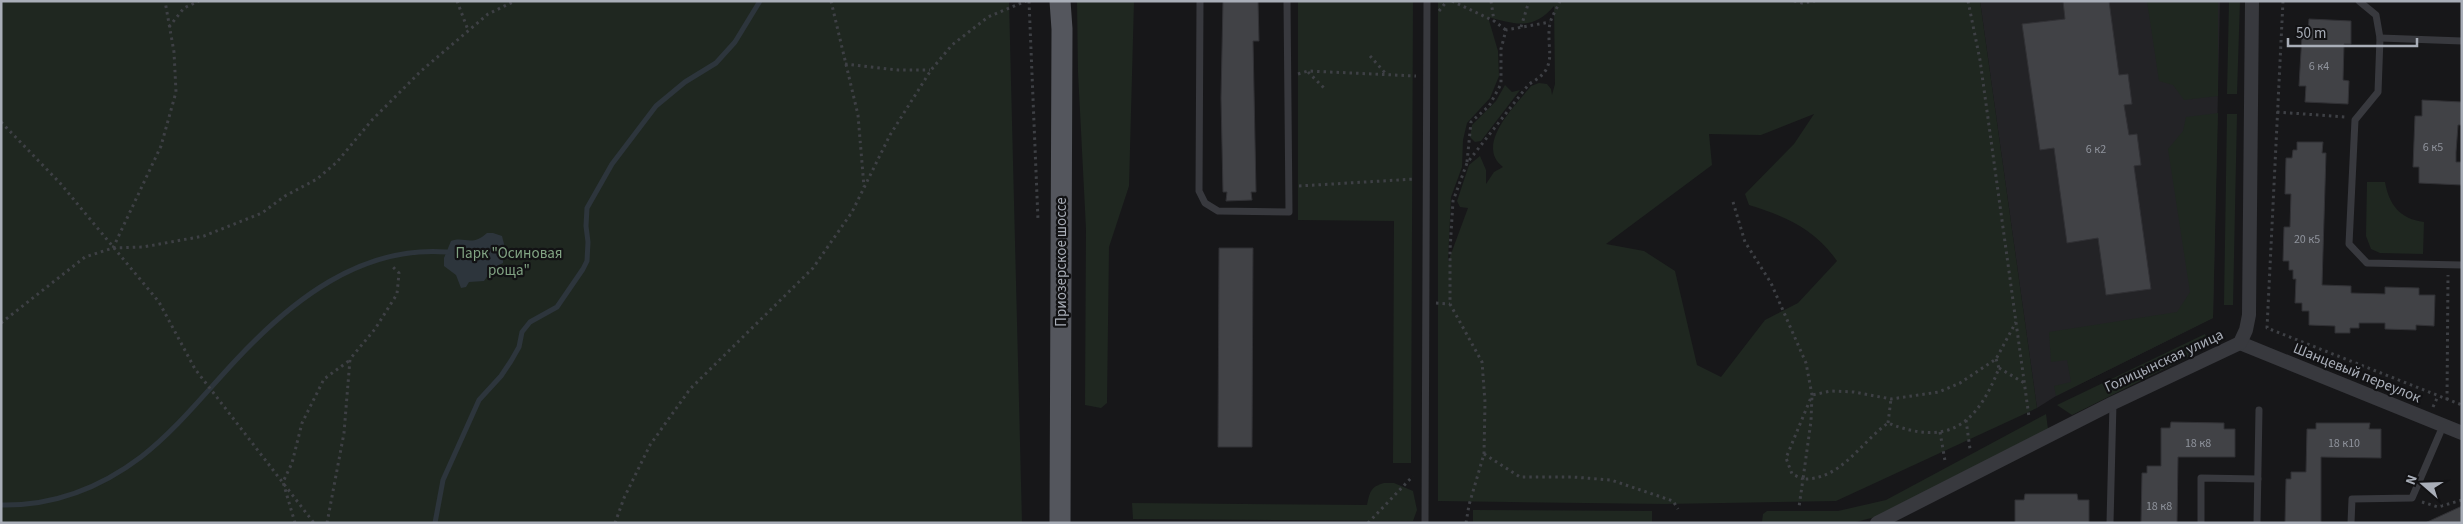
<svg xmlns="http://www.w3.org/2000/svg" width="2463" height="524" viewBox="0 0 2463 524" font-family="'Source Sans 3',sans-serif">
<style>
.built{fill:#232326}
.green{fill:#1f2720;fill-rule:evenodd}
.water{fill:#2d353c}
.lines{fill:none;stroke-linecap:round;stroke-linejoin:round}
.stream{stroke:#2d353c;stroke-width:5}
.building{fill:#414246;stroke:#313135}
.path{stroke:#3e4045;stroke-width:3;stroke-dasharray:2.5 4;stroke-linecap:butt}
.service{stroke:#38393e;stroke-width:7}
.minor{stroke:#38393e;stroke-width:14}
.primary{stroke:#54565d;stroke-width:21}
.labels{text-anchor:middle;dominant-baseline:central;stroke-width:4.5;stroke-linejoin:round;paint-order:stroke}
.number-label{font-size:12px;fill:#8f939c}
.park-label{font-size:15px;fill:#81a383;stroke:#121214}
.street-label{font-size:15px;fill:#a9aeb8;stroke:#121214}
</style>
<rect width="100%" height="100%" fill="#171719"/>
<path class="built" d="M1980,1H2220L2213,318L2056,396L2037,408Z"/>
<g class="green">
<path d="M1,1H1009L1022,523H1Z"/>
<path d="M1077,1H1134L1129,186L1109,247L1107,403L1101,408L1085,405L1086,229L1078,72Z"/>
<path d="M1298,1H1413L1411,463H1393L1394,221L1298,220Z"/>
<path d="M1438,1H1980L2037,408L1836,501L1665,504L1438,501ZM1554,6L1555,84L1552,95L1551,89L1547,84L1539,83L1531,86C1516,105 1474,145 1503,167L1494,172L1486,184V170L1480,156L1469,165L1457,201L1460,207L1468,208L1448,262L1451,197L1462,167L1463,140L1467,123L1490,98L1499,76L1498,51L1488,17C1515,24 1533,31 1554,6ZM1814,114L1794,144L1745,194L1749,205C1785,216 1815,229 1837,261L1798,303L1765,320L1721,377L1697,365L1675,271L1644,251L1606,244L1712,165L1709,134L1761,135Z"/>
<path d="M2147,1H2218V96L2184,100L2173,85L2159,81Z"/>
<path d="M2229,1H2240L2237,94H2227Z"/>
<path d="M1505,85L1512,92L1520,90L1481,141L1475,142L1470,137L1472,125L1496,101Z"/>
<path d="M2218,113L2213,318L2056,396L2054,386L2071,382L2067,360L2051,362L2049,332L2177,312L2190,292L2168,149L2183,131L2186,117Z"/>
<path d="M2227,114H2237L2233,305H2224Z"/>
<path d="M2367,182H2385C2389,205 2400,219 2424,222L2423,254L2380,253L2371,249L2366,236Z"/>
<path d="M2205,334L2210,346L2072,415L2057,405Z"/>
<path d="M2046,414L2048,429L1875,517L1852,523L1762,522L1763,514L1767,511H1838L1886,500Z"/>
<path d="M1384,483H1394L1413,491L1417,510L1413,521L1133,519L1132,503L1367,505C1370,492 1370,487 1384,483Z"/>
<path d="M1473,510L1652,511V523H1473Z"/>
</g>
<path class="water" d="M487,233H493L502,236L504,244L503,263L493,268L484,281L469,282L466,287L461,288L456,275L444,266V258L451,241C465,236 472,247 487,233Z"/>
<g class="lines">
<g class="stream">
<path d="M1,505C52,506 100,488 141,457C177,429 205,393 236,360C291,301 361,245 447,252"/>
<path d="M435,523L443,480L479,400L501,376L511,361L519,347L522,332L530,322L557,307L583,269L587,261L588,242L586,226L587,208L612,164L656,106L685,82L716,63L735,42L760,1"/>
</g>
</g>
<g class="building">
<path d="M1223,1H1258L1259,41H1253L1256,192H1251L1252,200L1226,201L1227,192H1223L1221,98Z"/>
<path d="M2063,1H2109L2119,75L2128,74L2132,104L2124,105L2129,135L2137,134L2141,165L2134,166L2151,289L2106,295L2098,238L2067,243L2054,148L2040,150L2022,24L2065,19Z"/>
<path d="M2309,19L2351,21V44H2344L2343,80L2349,81L2348,104L2305,102L2306,86H2299L2302,35H2308Z"/>
<path d="M2422,100L2462,102V125H2458L2456,152V162H2462V185L2419,183V167H2413L2415,116H2422Z"/>
<path d="M2297,142H2323L2322,153H2326L2322,285L2351,286V293L2385,294V287L2419,288V295H2435L2434,326L2416,325V330L2385,329V323H2359V328H2350V333H2335V326L2309,325V311H2302V303H2295L2296,279H2293V270H2289V261H2283L2284,227H2290L2291,194H2285L2286,158H2292L2293,150H2297Z"/>
<path d="M1219,248H1253L1252,447H1218Z"/>
<path d="M2171,422L2224,423V429H2235V457H2178L2177,523H2141L2142,473H2147V466H2161V428H2170Z"/>
<path d="M2316,423H2370L2369,429H2381V458L2321,457V523H2285L2286,479H2291V472H2306L2307,429H2316Z"/>
<path d="M2025,494H2077L2078,500H2089V523H2015V500H2024Z"/>
<path d="M2462,506V523H2425Z"/>
</g>
<g class="lines">
<g class="path">
<path d="M457,1L468,30"/>
<path d="M831,1L858,115L864,187"/>
<path d="M1029,1L1038,220"/>
<path d="M1452,1L1494,21L1506,30"/>
<path d="M1491,1L1494,21"/>
<path d="M1794,1L1802,3L1815,1"/>
<path d="M1968,1L1980,60L2029,417"/>
<path d="M2283,1L2267,328L2462,405"/>
<path d="M1439,11L1447,1"/>
<path d="M169,27L184,8L199,1"/>
<path d="M1521,27L1529,1"/>
<path d="M1370,56L1386,74"/>
<path d="M845,64L898,70H930"/>
<path d="M1308,72L1325,89"/>
<path d="M1298,74L1308,71L1416,76"/>
<path d="M2277,112L2345,117"/>
<path d="M1,122L60,183L159,302L195,369L314,523"/>
<path d="M1467,162L1471,122L1489,106L1501,84V49L1506,30L1550,22"/>
<path d="M1299,186L1415,179"/>
<path d="M1733,202L1745,242L1771,283L1806,363L1812,395L1786,458L1792,474L1803,479L1799,507"/>
<path d="M113,248L161,146L176,92L174,52L165,1"/>
<path d="M1436,303L1450,304"/>
<path d="M1,323L85,257L113,248L143,247L204,236L262,213L285,196L317,179L337,162L372,120L421,71L488,14L515,1"/>
<path d="M1996,359L1999,368C1977,425 1948,447 1888,423C1860,443 1841,480 1803,479L1811,421L1812,395L1831,391L1854,392L1891,399L1939,392L1960,383L1996,359L2016,322"/>
<path d="M1999,368L2026,384"/>
<path d="M2447,400L2448,275"/>
<path d="M2433,407L2438,396"/>
<path d="M1966,420L1970,449"/>
<path d="M1888,423L1891,399"/>
<path d="M1940,432L1945,461"/>
<path d="M1484,454L1520,477H1573L1611,480L1673,501L1678,509"/>
<path d="M2422,502L2438,507L2462,500"/>
<path d="M295,523L283,482L292,463L302,423L324,379L350,360"/>
<path d="M327,523L344,433L350,359L375,329L397,294L399,273L391,265"/>
<path d="M615,523L624,498L650,445L690,389L813,268L852,212L890,135L931,70L952,45L988,17L1026,1"/>
<path d="M1368,523L1413,476"/>
<path d="M1466,523L1469,505L1484,454L1485,402L1482,362L1450,304V250L1453,201L1467,163L1529,84C1561,67 1545,50 1550,23C1552,16 1557,8 1560,1"/>
</g>
<g class="service">
<path d="M1200,1L1199,191L1205,203L1218,211L1289,212L1287,1"/>
<path d="M2359,1L2376,15L2380,38L2378,92L2355,120L2349,244L2367,263L2462,265"/>
<path d="M2380,38L2462,41"/>
<path d="M1425,523L1427,1"/>
<path d="M2110,523L2113,403"/>
<path d="M2201,523V478L2258,479"/>
<path d="M2257,523L2259,410"/>
<path d="M2351,523L2352,499L2412,498L2443,426"/>
</g>
<g class="minor">
<path d="M2240,343L2462,433"/>
<path d="M1877,523L2113,403L2240,343L2246,330L2249,315L2252,1"/>
</g>
<path class="primary" d="M1060,1L1062,29L1060,523"/>
</g>
<g class="labels">
<g class="number-label">
<text x="2319" y="66">6 к4</text>
<text x="2433" y="147">6 к5</text>
<text x="2096" y="149">6 к2</text>
<text x="2307" y="239">20 к5</text>
<text x="2198" y="443">18 к8</text>
<text x="2344" y="443">18 к10</text>
<text x="2159" y="506">18 к8</text>
</g>
<g class="park-label">
<text x="509" y="253">Парк "Осиновая<tspan x="509" dy="17">роща"</tspan></text>
</g>
<g class="street-label">
<text transform="translate(1061 262) rotate(-90)">Приозерское шоссе</text>
<text transform="translate(2164 361) rotate(-25)">Голицынская улица</text>
<text transform="translate(2357 373) rotate(22)">Шанцевый переулок</text>
</g>
</g>
<rect width="2463" height="524" fill="none" stroke="#a9aeb8" stroke-width="5"/>
<g transform="translate(2423 484) rotate(290)" stroke="#121214" stroke-width="4" paint-order="stroke">
<path d="M0-4L9 19L0 12L-9 19Z" fill="#a9aeb8"/>
<text y="-8" font-size="14" font-weight="bold" text-anchor="middle" fill="#a9aeb8">N</text>
</g>
<path d="M2288 38v8h129v-8" fill="none" stroke="#a9aeb8" stroke-width="2.5"/>
<text x="2296" y="38" font-size="15" fill="#a9aeb8" stroke="#121214" stroke-width="4" paint-order="stroke">50 m</text>
</svg>
